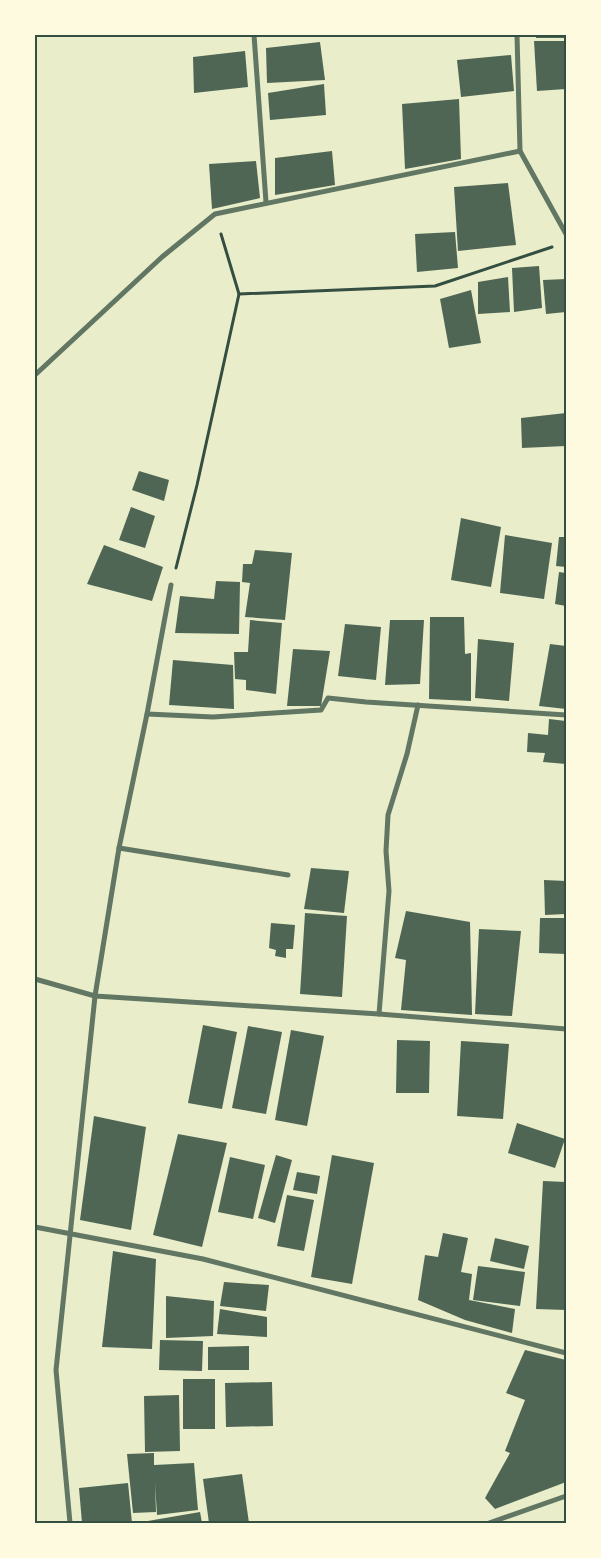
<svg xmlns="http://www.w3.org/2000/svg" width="601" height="1558" viewBox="0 0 601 1558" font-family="'Space Grotesk',sans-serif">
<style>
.building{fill:#4f6655}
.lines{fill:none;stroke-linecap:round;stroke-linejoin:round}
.path{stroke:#344e41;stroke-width:3}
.minor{stroke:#617663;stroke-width:5}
.neatline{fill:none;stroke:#344e41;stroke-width:2}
</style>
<rect width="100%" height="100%" fill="#e9edc9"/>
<g class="building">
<rect x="536" y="35" width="30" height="3"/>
<path d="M534,41H566V89L537,91Z"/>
<path d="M320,42L325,80L267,83L266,48Z"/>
<path d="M245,51L248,87L194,93L193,57Z"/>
<path d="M511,55L514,91L461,97L457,60Z"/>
<path d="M324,84L326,115L270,120L268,93Z"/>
<path d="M459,99L461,159L405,169L402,104Z"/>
<path d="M332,151L335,185L275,195V158Z"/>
<path d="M256,161L260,198L212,209L209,164Z"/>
<path d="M508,183L516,245L458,251L454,187Z"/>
<path d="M455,232L458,268L417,272L415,234Z"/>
<path d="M539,266L542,308L514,312L512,268Z"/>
<path d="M508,277L510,312L478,314V282Z"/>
<path d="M566,279V312L546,314L543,280Z"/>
<path d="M471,290L481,343L449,348L440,299Z"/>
<path d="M566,413V446L522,448L521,418Z"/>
<path d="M139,471L169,480L164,501L132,490Z"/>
<path d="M131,507L155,516L145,548L119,540Z"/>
<path d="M461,518L501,527L491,587L451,580Z"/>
<path d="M505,535L552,543L544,599L500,593Z"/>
<path d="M559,537H566V567L556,566Z"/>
<path d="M104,545L163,567L152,601L87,584Z"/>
<path d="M255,550L292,553L285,620L245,617L250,583L242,582L243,564H252Z"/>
<path d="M559,572L566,573V606L555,604Z"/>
<path d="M216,581L240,582L239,634L175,633L180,596L214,599Z"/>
<path d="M430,617H464L465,654L471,653V701L429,699Z"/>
<path d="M250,620L282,623L276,694L246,690V680L235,679L234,652H248Z"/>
<path d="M390,620H424L420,684L385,685Z"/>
<path d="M345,624L381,627L376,680L338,676Z"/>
<path d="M478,639L514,643L509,701L475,698Z"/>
<path d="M550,644L566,646V709L539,706Z"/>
<path d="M293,649L330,651L321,706H287Z"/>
<path d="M173,660L233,665L234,709L169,705Z"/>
<path d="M549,719L566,721V764L543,762L545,753L527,752L528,733L548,735Z"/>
<path d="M311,868L349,871L344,913L304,909Z"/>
<path d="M544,880L566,881V914L545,915Z"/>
<path d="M406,911L470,922L472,1015L401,1010L406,960L395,958Z"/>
<path d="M305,913L347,916L342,997L300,994Z"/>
<path d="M540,918H566V954L539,953Z"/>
<path d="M271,923L295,925L293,949H286V958L275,956L276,950L269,948Z"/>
<path d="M479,929L521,931L512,1016L475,1014Z"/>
<path d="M203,1025L237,1032L222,1109L188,1103Z"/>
<path d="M248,1026L282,1032L266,1114L232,1108Z"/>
<path d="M291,1030L324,1036L307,1126L275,1120Z"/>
<path d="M397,1040L430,1041L429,1093H396Z"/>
<path d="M461,1041L509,1044L503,1119L457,1116Z"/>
<path d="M94,1116L146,1127L131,1230L80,1220Z"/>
<path d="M517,1123L565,1139L555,1168L508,1153Z"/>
<path d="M178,1134L227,1143L202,1247L153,1235Z"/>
<path d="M276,1155L292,1160L275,1223L258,1218Z"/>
<path d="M332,1155L374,1163L352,1284L311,1277Z"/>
<path d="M230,1157L265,1165L253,1219L218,1212Z"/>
<path d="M297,1172L320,1176L317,1194L293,1190Z"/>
<path d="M543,1181L566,1182V1310L536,1309Z"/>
<path d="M287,1195L314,1200L304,1251L277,1246Z"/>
<path d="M443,1233L468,1238L461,1272L472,1274L469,1300L515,1309L512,1333L465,1320L418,1300L425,1255L438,1257Z"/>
<path d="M495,1238L529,1246L524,1269L490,1261Z"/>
<path d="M113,1251L156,1259L152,1349L102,1347Z"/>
<path d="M478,1266L525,1272L520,1306L473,1300Z"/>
<path d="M224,1282L269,1285L266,1311L220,1306Z"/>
<path d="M166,1296L214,1301L213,1336L166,1338Z"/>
<path d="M220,1309L267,1317V1337L217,1334Z"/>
<path d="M160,1340L203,1341L202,1371L159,1370Z"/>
<path d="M249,1346V1370H208V1347Z"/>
<path d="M525,1350L566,1360V1482L495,1509L485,1498L510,1453L505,1451L525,1400L506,1393Z"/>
<rect x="183" y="1379" width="32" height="50"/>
<path d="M272,1382L273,1426L226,1427L225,1383Z"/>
<path d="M179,1395L180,1451L145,1452L144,1396Z"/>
<path d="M154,1453V1465L194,1463L198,1510L157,1515L155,1483L156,1512L133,1513L127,1454Z"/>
<path d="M242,1474L249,1523H209L203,1479Z"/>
<path d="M128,1483L132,1523H82L79,1488Z"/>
<path d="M200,1512L202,1523H142V1522Z"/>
</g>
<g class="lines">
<g class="path">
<path d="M239,294L435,286L552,247"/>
<path d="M176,568L197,485L239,294L221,234"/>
</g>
<g class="minor">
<path d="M254,35L266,202"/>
<path d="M517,35L520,151L566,234"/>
<path d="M35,375L162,257L215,214L520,151"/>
<path d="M147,714L213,717L321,710L328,698L366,702L566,715"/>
<path d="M119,848L288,875"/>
<path d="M35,979L95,996L379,1014L566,1029"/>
<path d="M379,1014L389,891L386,851L388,815L407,754L418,705"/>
<path d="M35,1227L203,1259L566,1353"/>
<path d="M70,1523L56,1370L95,996L119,848L147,714L171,585"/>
<path d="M489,1523L566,1496"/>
</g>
</g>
<rect width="601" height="1558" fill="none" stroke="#fefae0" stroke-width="72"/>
<rect x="36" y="36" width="529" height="1486" class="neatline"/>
</svg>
